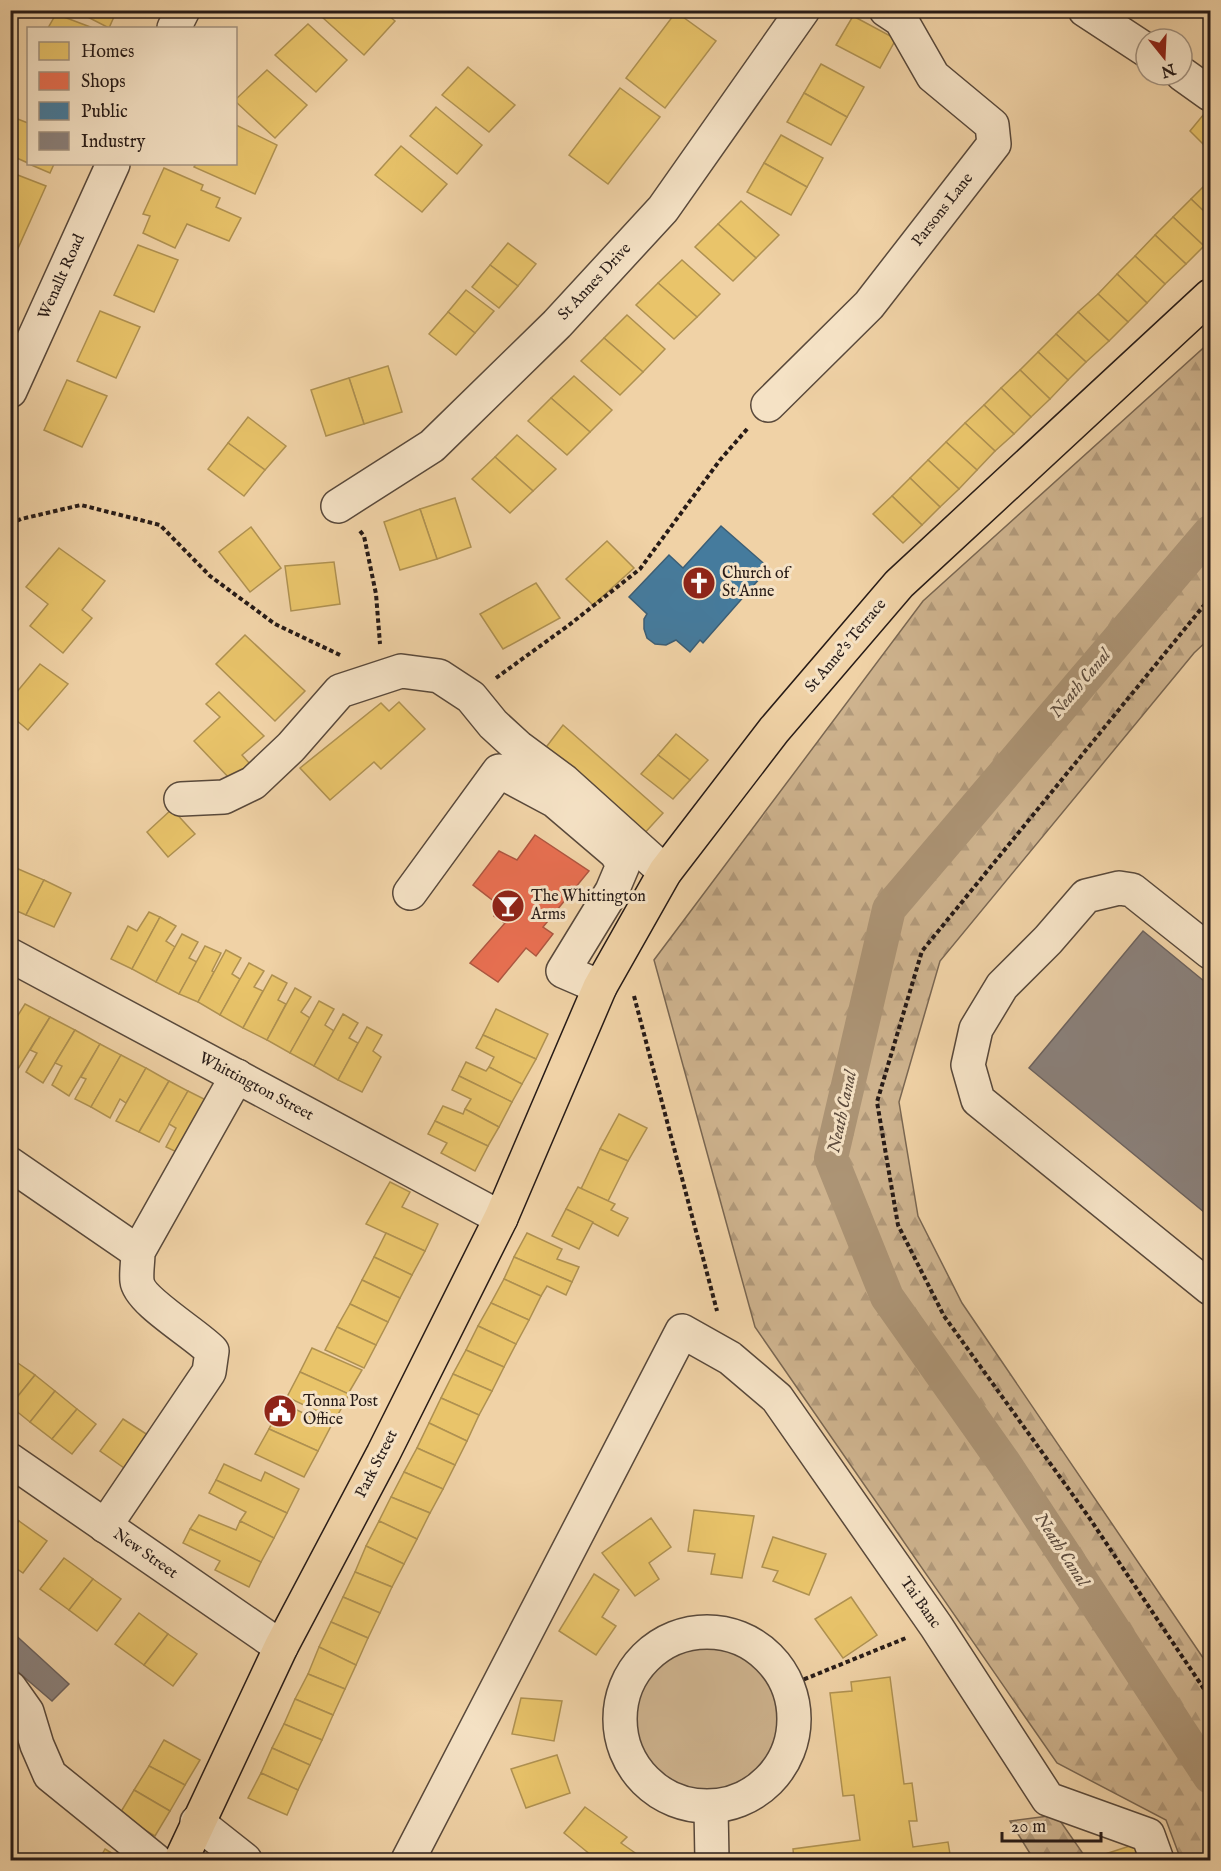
<svg xmlns="http://www.w3.org/2000/svg" width="1221" height="1871" viewBox="0 0 1221 1871" font-family="'IM FELL English',serif">
<style>
.grass{fill:#ceb38e;stroke:#7a6752;stroke-width:1.5}
.forest{fill:url(#forest-firs);stroke:#7a6752;stroke-width:1.5}
.homes{fill:#e9c46a;stroke:#af9151;stroke-width:1.5}
.shops{fill:#e76f51;stroke:#ad5640;stroke-width:1.5}
.public{fill:#457b9d;stroke:#3c5e75;stroke-width:1.5}
.industry{fill:#8a817c;stroke:#6c625e;stroke-width:1.5}
.lines{fill:none;stroke-linecap:round;stroke-linejoin:round}
.canal{stroke:#ac9475;stroke-width:34}
.minor-casing{stroke:#59493b;stroke-width:36}
.major-casing{stroke:#271b17;stroke-width:36}
.path{stroke:#271b17;stroke-width:4;stroke-dasharray:4.5 3;stroke-linecap:butt}
.minor{stroke:#f5e2c5;stroke-width:33}
.major{stroke:#f0d2a6;stroke-width:33}
.labels{text-anchor:middle;dominant-baseline:central;stroke-width:6;stroke-linejoin:round;paint-order:stroke}
.street-label{font-size:16px;fill:#271b17;stroke:#f5e2c5}
.poi-label{font-size:16px;fill:#271b17;stroke:#f5e2c5;text-anchor:start}
.water-label{font-size:18px;font-style:italic;fill:#5c4b3d;stroke:#f5e2c5}
</style>
<defs>
<pattern id="forest-firs" width="22" height="20" patternUnits="userSpaceOnUse" patternTransform="scale(1.5)"><rect width="22" height="20" fill="#ceb38e"/><path d="M5 1l3.5 6h-7zM16 11l3.5 6h-7z" fill="#b1997a"/></pattern>
</defs>
<rect width="100%" height="100%" fill="#f0d2a6"/>
<filter id="stains"><feTurbulence type="fractalNoise" baseFrequency=".00333" numOctaves="4"/><feColorMatrix values="0 0 0 0 .2 0 0 0 0 .09 0 0 0 0 .02 0 0 0 .5 -.17"/></filter>
<radialGradient id="worn" r=".72"><stop offset=".6" stop-color="#630" stop-opacity="0"/><stop offset="1" stop-color="#630" stop-opacity=".3"/></radialGradient>
<circle class="grass" cx="705" cy="1718" r="73"/>
<g class="forest">
<path d="M1210,342V638L1194,653L940,961L899,1102L918,1216L962,1303L1210,1668V1860H1181L1166,1820L1057,1763L755,1327L654,960L923,601Z"/>
<path d="M1056,1815L1084,1855L1086,1860H1034L1010,1821Z"/>
</g>
<g class="homes">
<path d="M74,10H117L109,28Z"/>
<path d="M329,10H382L395,21L364,55L322,17Z"/>
<path d="M676,12L716,41L665,108L626,78Z"/>
<path d="M56,14L93,28H48Z"/>
<path d="M853,16L896,39L880,68L836,45Z"/>
<path d="M308,24L347,60L316,92L275,55Z"/>
<path d="M821,64L864,87L847,117L804,93Z"/>
<path d="M468,67L515,105L489,132L442,95Z"/>
<path d="M267,70L307,105L275,138L236,102V99Z"/>
<path d="M620,88L660,117L608,184L569,155Z"/>
<path d="M804,93L847,117L831,145L787,122Z"/>
<path d="M436,107L482,145L457,174L410,136Z"/>
<path d="M1208,109L1210,111V151L1190,131Z"/>
<path d="M10,116L28,123V163L10,155Z"/>
<path d="M236,125L277,145L255,194L194,167L196,164H236Z"/>
<path d="M781,135L823,158L807,187L764,163Z"/>
<path d="M401,146L447,184L422,212L375,175Z"/>
<path d="M764,163L807,187L791,215L747,192Z"/>
<path d="M29,164H54L50,173Z"/>
<path d="M164,168L203,185L201,190L220,198L216,207L241,218L229,241L187,224L175,248L143,233L150,216L143,214Z"/>
<path d="M10,172L46,186L11,264L10,263Z"/>
<path d="M1210,180V217L1191,199Z"/>
<path d="M1191,199L1210,217V239L1204,246L1173,217Z"/>
<path d="M741,201L779,235L756,258L718,224Z"/>
<path d="M1173,217L1204,246L1186,264L1155,235Z"/>
<path d="M718,224L756,258L733,281L695,247Z"/>
<path d="M1155,235L1186,264L1165,284L1135,256Z"/>
<path d="M508,243L536,264L518,286L490,265Z"/>
<path d="M138,245L178,260L154,312L114,295Z"/>
<path d="M1135,256L1165,284L1147,303L1117,274Z"/>
<path d="M682,260L720,294L697,317L658,283Z"/>
<path d="M490,265L518,286L499,308L472,287Z"/>
<path d="M1117,274L1147,303L1128,322L1098,294Z"/>
<path d="M658,283L697,317L674,339L636,305Z"/>
<path d="M466,290L494,311L475,333L448,312Z"/>
<path d="M1098,294L1128,322L1109,341L1078,312Z"/>
<path d="M100,311L140,327L116,378L77,361Z"/>
<path d="M448,312L475,333L456,355L429,334Z"/>
<path d="M1078,312L1109,341L1086,362L1056,334Z"/>
<path d="M627,315L665,349L643,372L604,338Z"/>
<path d="M1056,334L1086,362L1068,380L1038,352Z"/>
<path d="M604,338L643,372L620,395L581,361Z"/>
<path d="M1038,352L1068,380L1050,399L1020,370Z"/>
<path d="M388,366L402,412L364,424L349,378Z"/>
<path d="M1020,370L1050,399L1031,417L1001,388Z"/>
<path d="M574,376L612,410L590,432L551,398Z"/>
<path d="M349,378L364,424L326,436L311,390Z"/>
<path d="M67,380L107,396L82,447L44,430Z"/>
<path d="M1001,388L1031,417L1014,434L984,405Z"/>
<path d="M551,398L590,432L567,455L528,421Z"/>
<path d="M984,405L1014,434L995,451L965,423Z"/>
<path d="M248,417L286,446L265,470L228,443Z"/>
<path d="M965,423L995,451L977,470L946,442Z"/>
<path d="M517,435L556,469L533,491L495,457Z"/>
<path d="M946,442L977,470L959,489L928,460Z"/>
<path d="M228,443L265,470L244,496L208,469Z"/>
<path d="M495,457L533,491L510,513L472,479Z"/>
<path d="M928,460L959,489L940,507L910,478Z"/>
<path d="M910,478L940,507L922,525L892,496Z"/>
<path d="M892,496L922,525L903,543L873,514Z"/>
<path d="M455,498L471,547L437,559L420,509Z"/>
<path d="M420,509L437,559L400,570L384,522Z"/>
<path d="M251,527L281,568L250,592L219,552Z"/>
<path d="M607,541L634,568L593,605L566,579Z"/>
<path d="M59,548L105,581L82,610L92,618L63,653L30,626L48,604L26,587Z"/>
<path d="M334,562L340,604L291,611L285,566Z"/>
<path d="M536,583L560,618L503,649L480,614Z"/>
<path d="M245,635L305,691L275,721L216,664Z"/>
<path d="M40,664L68,684L28,730L10,715V688L16,693Z"/>
<path d="M219,692L264,736L242,755L250,764L231,780L194,741L220,717L206,704Z"/>
<path d="M399,702L425,729L381,769L374,762L330,800L300,768L381,703L389,711Z"/>
<path d="M563,725L663,813L641,837L544,750Z"/>
<path d="M676,734L708,760L690,780L658,755Z"/>
<path d="M658,755L690,780L673,799L641,774Z"/>
<path d="M172,809L195,834L168,857L147,832Z"/>
<path d="M16,868L44,880L26,915L10,908V879Z"/>
<path d="M44,880L71,893L54,927L26,915Z"/>
<path d="M149,912L160,917L132,969L111,959L128,926L137,931Z"/>
<path d="M160,917L176,926L166,941L175,947L156,982L132,969Z"/>
<path d="M182,934L198,942L189,958L197,962L179,994L156,982Z"/>
<path d="M205,946L221,953L212,971L214,972L198,1002L179,994Z"/>
<path d="M226,950L241,958L232,974L240,979L220,1015L198,1002Z"/>
<path d="M249,963L264,971L254,987L263,991L243,1028L220,1015Z"/>
<path d="M272,975L287,983L278,1000L286,1004L267,1040L243,1028Z"/>
<path d="M295,988L311,997L301,1012L310,1018L290,1053L267,1040Z"/>
<path d="M319,1001L334,1009L325,1025L334,1031L314,1066L290,1053Z"/>
<path d="M25,1004L50,1017L18,1069L10,1064V1028Z"/>
<path d="M496,1009L548,1034L536,1059L483,1035Z"/>
<path d="M343,1014L358,1023L349,1038L358,1043L338,1080L314,1066Z"/>
<path d="M50,1017L75,1030L43,1083L26,1072L37,1053L30,1050Z"/>
<path d="M367,1027L382,1035L373,1051L381,1057L362,1092L338,1080Z"/>
<path d="M75,1030L100,1044L69,1096L52,1085L62,1066L55,1063Z"/>
<path d="M483,1035L536,1059L522,1084L489,1067L494,1057L476,1048Z"/>
<path d="M100,1044L121,1055L91,1107L75,1099L86,1079L81,1077Z"/>
<path d="M121,1055L146,1068L126,1103L120,1099L110,1118L91,1107Z"/>
<path d="M466,1062L486,1071L489,1067L522,1084L512,1102L459,1076Z"/>
<path d="M146,1068L169,1081L139,1132L116,1121Z"/>
<path d="M459,1076L512,1102L499,1127L465,1109L471,1099L452,1090Z"/>
<path d="M169,1081L188,1091L159,1142L139,1132Z"/>
<path d="M188,1091L212,1103L183,1155L166,1147L176,1128L169,1124Z"/>
<path d="M443,1106L463,1114L465,1109L499,1127L488,1146L435,1121Z"/>
<path d="M619,1114L647,1128L628,1161L600,1149Z"/>
<path d="M435,1121L488,1146L475,1171L441,1153L447,1143L428,1134Z"/>
<path d="M600,1149L628,1161L608,1201L581,1189Z"/>
<path d="M390,1182L410,1192L402,1207L438,1224L425,1251L366,1224Z"/>
<path d="M578,1187L615,1204L611,1210L628,1218L618,1236L566,1209Z"/>
<path d="M566,1209L593,1222L579,1249L552,1236Z"/>
<path d="M386,1233L425,1251L412,1275L374,1257Z"/>
<path d="M527,1233L562,1249L557,1259L579,1267L572,1282L514,1257Z"/>
<path d="M374,1257L412,1275L400,1298L362,1280Z"/>
<path d="M514,1257L572,1282L566,1295L547,1286L541,1296L504,1279Z"/>
<path d="M504,1279L541,1296L529,1320L491,1303Z"/>
<path d="M362,1280L400,1298L388,1322L350,1304Z"/>
<path d="M491,1303L529,1320L516,1344L478,1326Z"/>
<path d="M350,1304L388,1322L376,1345L337,1327Z"/>
<path d="M478,1326L516,1344L504,1367L466,1350Z"/>
<path d="M337,1327L376,1345L364,1368L325,1350Z"/>
<path d="M312,1348L362,1370L348,1394L300,1372Z"/>
<path d="M466,1350L504,1367L492,1391L453,1374Z"/>
<path d="M15,1361L35,1375L10,1406V1366Z"/>
<path d="M300,1372L349,1394L335,1420L287,1397Z"/>
<path d="M453,1374L492,1391L479,1415L441,1398Z"/>
<path d="M35,1375L55,1391L30,1422L10,1406Z"/>
<path d="M55,1391L77,1409L52,1439L30,1422Z"/>
<path d="M441,1398L479,1415L467,1441L429,1423Z"/>
<path d="M282,1403L331,1426L318,1451L269,1429Z"/>
<path d="M77,1409L96,1424L72,1454L52,1439Z"/>
<path d="M123,1419L151,1437L127,1470L100,1451Z"/>
<path d="M429,1423L467,1441L455,1465L417,1448Z"/>
<path d="M269,1429L318,1451L304,1477L255,1454Z"/>
<path d="M417,1448L455,1465L443,1489L404,1472Z"/>
<path d="M224,1464L261,1481L265,1472L299,1489L287,1513L216,1480Z"/>
<path d="M404,1472L443,1489L430,1513L391,1497Z"/>
<path d="M216,1480L287,1513L274,1538L240,1521L246,1512L209,1493Z"/>
<path d="M391,1497L430,1513L417,1539L379,1521Z"/>
<path d="M694,1510L754,1516L742,1578L711,1574L715,1554L688,1551Z"/>
<path d="M10,1515L19,1521L10,1532Z"/>
<path d="M199,1515L236,1530L240,1521L274,1538L261,1562L190,1529Z"/>
<path d="M651,1518L671,1547L649,1563L659,1579L635,1596L602,1553Z"/>
<path d="M19,1521L47,1541L23,1573L10,1564V1532Z"/>
<path d="M379,1521L417,1539L404,1564L366,1546Z"/>
<path d="M190,1529L261,1562L249,1587L215,1570L220,1561L183,1543Z"/>
<path d="M773,1537L826,1554L809,1595L773,1581L778,1571L762,1567Z"/>
<path d="M366,1546L404,1564L392,1587L355,1572Z"/>
<path d="M64,1558L93,1579L69,1610L40,1589Z"/>
<path d="M355,1572L392,1587L380,1613L343,1597Z"/>
<path d="M594,1574L619,1590L602,1617L616,1626L596,1655L559,1631Z"/>
<path d="M93,1579L121,1599L97,1631L69,1610Z"/>
<path d="M343,1597L380,1613L368,1638L331,1622Z"/>
<path d="M851,1597L877,1635L843,1658L815,1619Z"/>
<path d="M139,1613L168,1634L144,1665L115,1644Z"/>
<path d="M331,1622L368,1638L356,1665L319,1647Z"/>
<path d="M168,1634L197,1654L173,1686L144,1665Z"/>
<path d="M319,1647L356,1665L345,1689L308,1674Z"/>
<path d="M308,1674L345,1689L333,1715L295,1699Z"/>
<path d="M890,1677L904,1784L912,1783L917,1821H909L913,1847L948,1842L951,1860H794L793,1849L860,1840L854,1795L843,1796L830,1693L852,1691L851,1682Z"/>
<path d="M521,1698L562,1701L554,1741L512,1734Z"/>
<path d="M295,1699L333,1715L322,1740L284,1724Z"/>
<path d="M284,1724L322,1740L310,1765L272,1748Z"/>
<path d="M164,1740L200,1760L185,1785L149,1766Z"/>
<path d="M272,1748L310,1765L298,1790L261,1773Z"/>
<path d="M557,1755L570,1793L526,1808L511,1769Z"/>
<path d="M149,1766L185,1785L170,1811L134,1790Z"/>
<path d="M261,1773L298,1790L287,1815L248,1798Z"/>
<path d="M134,1790L170,1811L155,1836L119,1815Z"/>
<path d="M585,1807L627,1837L621,1843L641,1857L638,1860H597L564,1833Z"/>
<path d="M1136,1844L1141,1860H1100L1099,1856Z"/>
<path d="M105,1849L123,1860H99Z"/>
</g>
<path class="shops" d="M535,835L589,871L543,927L553,934L536,956L526,948L498,982L470,963L505,923L494,916L500,906L473,885L499,851L517,860Z"/>
<path class="public" d="M721,526L769,568L703,643L700,640L690,652L676,640L666,645L655,644L647,638L644,629V619L647,614L629,597L669,555L683,568Z"/>
<g class="industry">
<path d="M1143,931L1210,986V1217L1029,1068Z"/>
<path d="M10,1630L69,1684L52,1701L10,1665Z"/>
</g>
<g class="lines">
<path class="canal" d="M1210,532L889,909L831,1158L887,1297L1005,1464L1210,1777"/>
<defs>
<g id="minor">
<path d="M1085,10L1146,50"/>
<path d="M174,28L183,10"/>
<path d="M1182,74L1210,94"/>
<path d="M10,391L113,164"/>
<path d="M768,405L869,305L994,144L992,125L933,76L901,20L886,10"/>
<path d="M338,506L432,446L557,324L663,209L803,10"/>
<path d="M181,799L224,797L253,783L291,747L340,691L401,671L439,676L471,697L493,724L518,747L564,781L665,872"/>
<path d="M410,893L499,771L555,801L616,853L623,865L612,891L563,971L600,987"/>
<path d="M1210,952L1132,890L1119,888L1086,896L1048,940L1002,986L976,1029L968,1065L978,1100L1210,1288"/>
<path d="M10,955L501,1218"/>
<path d="M10,1164L138,1252"/>
<path d="M10,1460L281,1647"/>
<path d="M105,1526L209,1372L212,1351C196,1334 139,1301 137,1281C136,1272 138,1262 138,1252L237,1076"/>
<circle cx="707" cy="1719" r="87"/>
<path d="M10,1688L27,1712L37,1745L50,1775L155,1860"/>
<path d="M711,1808L712,1860"/>
<path d="M197,1822L245,1860"/>
<path d="M408,1860L682,1331L730,1358L777,1398L936,1626L1048,1799L1148,1835L1157,1860"/>
</g>
<path id="major" d="M181,1860L281,1647L383,1454L501,1218L600,987L665,872L774,730L899,584L1210,296"/>
</defs>
<use href="#minor" class="minor-casing"/>
<use href="#major" class="major-casing"/>
<g class="path">
<path d="M10,524L21,519L81,505L160,525L210,576L275,624L340,655"/>
<path d="M360,531L364,536L376,594L380,644"/>
<path d="M1210,598L922,951L877,1102L898,1225L944,1316L1088,1516L1210,1698"/>
<path d="M496,678L569,625L640,569L720,460L748,428"/>
<path d="M634,996L717,1311"/>
<path d="M790,1685L906,1638"/>
</g>
<use href="#minor" class="minor"/>
<use href="#major" class="major"/>
</g>
<defs>
<symbol id="church-disc" viewBox="-11 -11 22 22"><circle r="9.5" fill="#8f2418" stroke="#f5e2c5"/><path d="M-1.2-6h2.4v3.5h3.3v2.4h-3.3V6h-2.4V-.1h-3.3v-2.4h3.3Z" fill="#fff"/></symbol>
<symbol id="bar-disc" viewBox="-11 -11 22 22"><circle r="9.5" fill="#8f2418" stroke="#f5e2c5"/><path d="M-6-5H6L.8 .8V4.5H3.5V6h-7V4.5H-.8V.8Z" fill="#fff"/></symbol>
<symbol id="civic-disc" viewBox="-11 -11 22 22"><circle r="9.5" fill="#8f2418" stroke="#f5e2c5"/><path d="M-.6-6.5H3V-4.5H.6V-3L4-1V1h2V6H-6V1h2V-1L-.6-3ZM-1.2 2.5V6h2.4V2.5Z" fill="#fff"/></symbol>
</defs>
<g fill-rule="evenodd">
<use href="#church-disc" x="680" y="564" width="38" height="38"/>
<use href="#bar-disc" x="489" y="887" width="38" height="38"/>
<use href="#civic-disc" x="261" y="1392" width="38" height="38"/>
</g>
<g class="labels">
<g class="street-label">
<text transform="translate(943 210) rotate(-52)">Parsons Lane</text>
<text transform="translate(62 277) rotate(-66)">Wenallt Road</text>
<text transform="translate(595 282) rotate(-47)">St Annes Drive</text>
<text transform="translate(846 646) rotate(-50)">St Anne's Terrace</text>
<text transform="translate(256 1087) rotate(28)">Whittington Street</text>
<text transform="translate(377 1464) rotate(-63)">Park Street</text>
<text transform="translate(145 1554) rotate(35)">New Street</text>
<text transform="translate(920 1603) rotate(55)">Tai Banc</text>
</g>
<g class="poi-label">
<text x="722" y="574">Church of<tspan x="722" dy="18">St Anne</tspan></text>
<text x="531" y="897">The Whittington<tspan x="531" dy="18">Arms</tspan></text>
<text x="303" y="1402">Tonna Post<tspan x="303" dy="18">Office</tspan></text>
</g>
<g class="water-label">
<text transform="translate(1081 684) rotate(-50)">Neath Canal</text>
<text transform="translate(843 1112) rotate(-78)">Neath Canal</text>
<text transform="translate(1061 1550) rotate(57)">Neath Canal</text>
</g>
</g>
<rect width="1221" height="1871" fill="none" stroke="#f0d2a6" stroke-width="36"/>
<rect x="12" y="12" width="1197" height="1847" fill="none" stroke="#271b17" stroke-width="3"/>
<rect x="18" y="18" width="1185" height="1835" fill="none" stroke="#271b17" stroke-width="1.5"/>
<rect x="27" y="27" width="210" height="138" fill="#f5e2c5" stroke="#a3927f" stroke-width="1.5"/>
<rect x="39" y="42" width="30" height="18" fill="#e9c46a" stroke="#a3927f" stroke-width="1.5"/>
<text x="81" y="57" font-size="18" fill="#271b17">Homes</text>
<rect x="39" y="72" width="30" height="18" fill="#e76f51" stroke="#a3927f" stroke-width="1.5"/>
<text x="81" y="87" font-size="18" fill="#271b17">Shops</text>
<rect x="39" y="102" width="30" height="18" fill="#457b9d" stroke="#a3927f" stroke-width="1.5"/>
<text x="81" y="117" font-size="18" fill="#271b17">Public</text>
<rect x="39" y="132" width="30" height="18" fill="#8a817c" stroke="#a3927f" stroke-width="1.5"/>
<text x="81" y="147" font-size="18" fill="#271b17">Industry</text>
<g transform="translate(1164 57) rotate(162)"><circle r="28" fill="#f5e2c5" stroke="#a3927f" stroke-width="1.5"/>
<path d="M0-4.5L10 22L0 15L-10 22Z" fill="#8f2418"/>
<text y="-9" font-size="16" font-weight="bold" text-anchor="middle" fill="#271b17">N</text>
</g>
<path d="M1002 1832v9h99v-9" fill="none" stroke="#271b17" stroke-width="3"/>
<text x="1011" y="1832" font-size="18" fill="#271b17" stroke="#f5e2c5" stroke-width="4.5" paint-order="stroke">20 m</text>
<rect width="100%" height="100%" filter="url(#stains)"/>
<rect width="100%" height="100%" fill="url(#worn)"/>
</svg>
